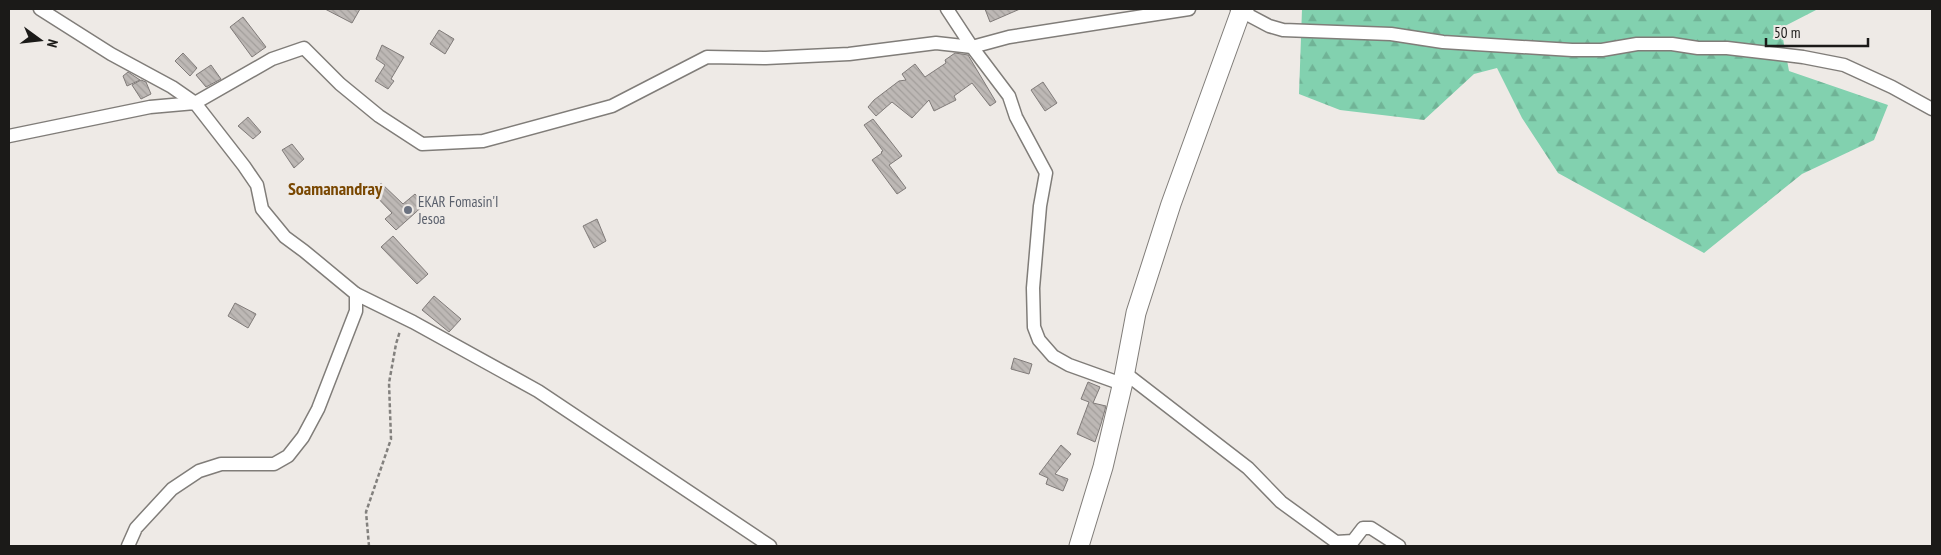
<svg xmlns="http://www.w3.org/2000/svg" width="1941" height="555" viewBox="0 0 1941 555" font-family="'PT Sans Narrow',sans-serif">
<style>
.forest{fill:url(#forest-firs)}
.building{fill:url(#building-back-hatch);stroke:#807b79}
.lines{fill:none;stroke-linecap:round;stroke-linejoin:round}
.street-casing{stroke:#807d79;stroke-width:15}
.secondary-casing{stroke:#807d79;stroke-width:21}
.path{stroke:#83817e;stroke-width:2.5;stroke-dasharray:4 2.5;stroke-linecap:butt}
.street{stroke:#fff;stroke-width:12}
.secondary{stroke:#fff;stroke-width:19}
.worship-dot{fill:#6b7280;stroke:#eeeae6;stroke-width:2}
.labels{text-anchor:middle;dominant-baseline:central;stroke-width:5;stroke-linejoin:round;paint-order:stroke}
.worship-label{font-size:15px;fill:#5b616d;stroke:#eeeae6;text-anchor:start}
.quarter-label{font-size:18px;font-weight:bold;fill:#794700;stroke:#eeeae6}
</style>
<defs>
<pattern id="forest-firs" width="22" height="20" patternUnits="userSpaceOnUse" patternTransform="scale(1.25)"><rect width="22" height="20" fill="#82d1af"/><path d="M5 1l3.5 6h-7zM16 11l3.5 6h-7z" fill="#70b396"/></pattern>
<pattern id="building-back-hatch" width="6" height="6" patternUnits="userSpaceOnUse" patternTransform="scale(1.25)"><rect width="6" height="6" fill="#bdb8b5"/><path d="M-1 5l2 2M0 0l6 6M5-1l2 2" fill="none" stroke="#a29e9b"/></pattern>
</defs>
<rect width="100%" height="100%" fill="#eeeae6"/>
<path class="forest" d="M1302,9H1818L1781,28L1789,71L1888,105L1874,140L1802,174L1704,253L1558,173L1522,118L1497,68L1474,74L1424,120L1340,110L1299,94Z"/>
<g class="building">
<path d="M325,9H360L352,23Z"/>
<path d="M985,9H1020L990,22Z"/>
<path d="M243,17L266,47L252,57L230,27Z"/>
<path d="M439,30L454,39L445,54L430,44Z"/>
<path d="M382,45L404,57L391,79L394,81L388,89L375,81L385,65L376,59Z"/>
<path d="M183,53L197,68L190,76L175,61Z"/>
<path d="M955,53L968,55L996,102L990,106L972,83L954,96L956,100L934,111L929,100L912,118L892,102L876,116L868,107L874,100L899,81L906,80L902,74L915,64L925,77L946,63L945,60Z"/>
<path d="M211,65L221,79L206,87L196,75Z"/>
<path d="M128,72L140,80L127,86L123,76Z"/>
<path d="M141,80L146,82L151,94L141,99L132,85Z"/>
<path d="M1043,82L1057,103L1045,111L1031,90Z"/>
<path d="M248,117L261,132L253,139L238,126Z"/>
<path d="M873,119L902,156L889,165L906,188L897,194L872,160L882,153L881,152L883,151L864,125Z"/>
<path d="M292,144L304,159L294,168L282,150Z"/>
<path d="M381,183L403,204L415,194L424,205L396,230L385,219L392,213L372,192Z"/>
<path d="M597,219L606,241L594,248L583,226Z"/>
<path d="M393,236L428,274L417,284L381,247Z"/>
<path d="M434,296L461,319L449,332L422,310Z"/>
<path d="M235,303L256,314L248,328L228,316Z"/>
<path d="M1014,358L1032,364L1029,374L1011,369Z"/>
<path d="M1088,382L1100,387L1093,403L1106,406L1101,424L1095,442L1077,434L1089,402L1081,399Z"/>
<path d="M1061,445L1071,454L1055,474L1068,479L1063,491L1046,484L1048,478L1039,474Z"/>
</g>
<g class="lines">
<defs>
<g id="street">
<path d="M40,9L111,54L172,87L195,103L272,59L304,48L340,84L379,116L422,144L483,141L612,106L707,57L766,58L849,54L936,43L972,47L1009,37L1189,9"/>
<path d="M947,9L972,47L1009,96L1016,117L1046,173L1040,206L1033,288L1034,327L1039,340L1053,356L1069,365L1122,384"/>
<path d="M1237,9L1269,26L1283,30L1391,34L1443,42L1572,50H1602L1637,44H1672L1698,48H1727L1803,57L1844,65L1892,87L1932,109"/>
<path d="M9,136L150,107L195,103L244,166L257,185L262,209L285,237L304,251L356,294V311L318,409L303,437L288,456L274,464H221L199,471L172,489L136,528L128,546"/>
<path d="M356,294L413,322L538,391L770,546"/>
<path d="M1125,373L1248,468L1281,502L1336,542L1353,541L1363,528H1371L1399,546"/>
</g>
<path id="secondary" d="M1079,546L1103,467L1123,382L1136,313L1171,204L1241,11L1244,9"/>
</defs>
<use href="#street" class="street-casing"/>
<use href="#secondary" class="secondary-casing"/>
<path class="path" d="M369,546L366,512L391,439L389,383L396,344L400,331"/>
<use href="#street" class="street"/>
<use href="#secondary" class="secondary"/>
</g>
<circle class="worship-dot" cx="408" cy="210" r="5"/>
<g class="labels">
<g class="worship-label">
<text x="418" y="201">EKAR Fomasin'I<tspan x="418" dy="17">Jesoa</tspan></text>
</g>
<g class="quarter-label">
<text x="335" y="188">Soamanandray</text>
</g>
</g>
<rect width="1941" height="555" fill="none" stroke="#1b1a18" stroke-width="20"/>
<g transform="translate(40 40) rotate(105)" stroke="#eeeae6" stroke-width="4" paint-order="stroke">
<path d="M0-4L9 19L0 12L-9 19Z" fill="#1b1a18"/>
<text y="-8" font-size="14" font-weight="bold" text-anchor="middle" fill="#1b1a18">N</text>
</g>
<path d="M1766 38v8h102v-8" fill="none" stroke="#1b1a18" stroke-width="2.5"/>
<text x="1774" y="38" font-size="15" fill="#1b1a18" stroke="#eeeae6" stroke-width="4" paint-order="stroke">50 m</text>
</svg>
